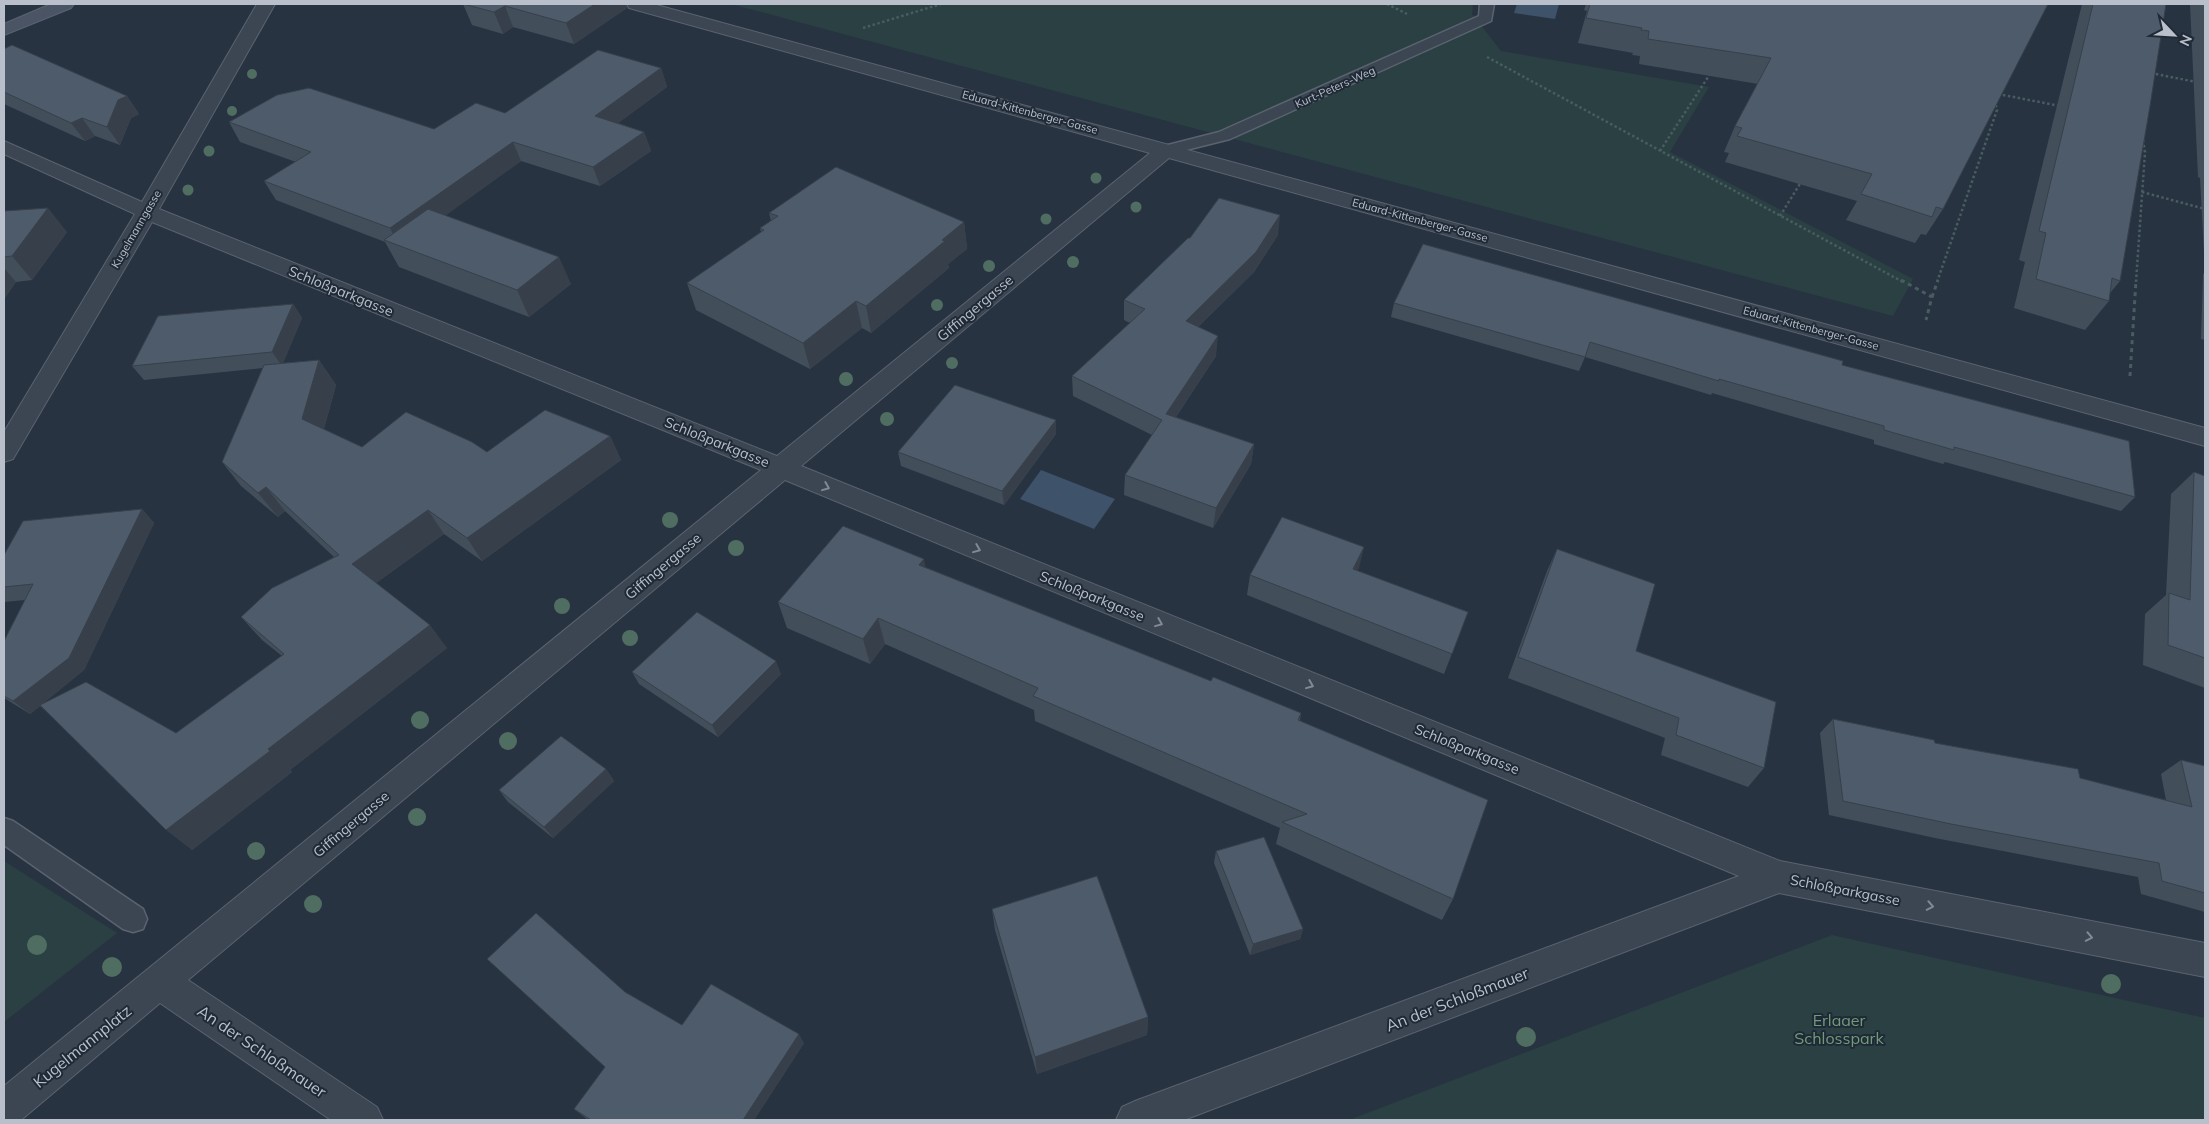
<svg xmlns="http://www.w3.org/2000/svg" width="2209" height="1124" viewBox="0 0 2209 1124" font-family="Mulish,sans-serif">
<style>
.green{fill:#2a4043}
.water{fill:#3e526a}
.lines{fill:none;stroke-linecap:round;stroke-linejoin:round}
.lane-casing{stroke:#5a636f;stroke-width:3}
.street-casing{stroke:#5a636f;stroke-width:2}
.secondary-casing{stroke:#5a636f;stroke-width:2}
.path-far1{stroke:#485d5f;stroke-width:2.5;stroke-dasharray:2.5 2.5;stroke-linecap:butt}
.path{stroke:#485d5f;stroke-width:3;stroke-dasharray:4 4;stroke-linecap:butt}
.lane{fill:#3c4552;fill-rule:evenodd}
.street{fill:#3c4552;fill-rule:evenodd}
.secondary{fill:#4a5464;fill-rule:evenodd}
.tree{fill:#506d61}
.wall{fill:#434e5b}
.shaded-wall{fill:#37404a}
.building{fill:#4e5b6a;stroke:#37404a}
.oneway{stroke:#818995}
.labels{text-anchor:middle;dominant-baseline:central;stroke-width:4;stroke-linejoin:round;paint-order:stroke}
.far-street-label{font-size:11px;fill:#b9c0cb;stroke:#202a37}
.street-label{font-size:14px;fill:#b9c0cb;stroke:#202a37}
.near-street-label{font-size:16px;fill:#b9c0cb;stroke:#202a37}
.near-park-label{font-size:16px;fill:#719c7a;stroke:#202a37}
</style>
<rect width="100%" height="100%" fill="#283342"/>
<g class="green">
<path d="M731,4H1473L1472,14L1501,51L1709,87L1670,152L1913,279L1893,316Z"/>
<path d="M4,861L117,933L4,1022Z"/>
<path d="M1832,935L2205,1018V1120H1349Z"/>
</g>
<g class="water">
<path d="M1517,4H1559L1555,19L1514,13Z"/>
<path d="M1041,470L1115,499L1094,529L1020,499Z"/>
</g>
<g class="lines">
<defs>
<g id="lane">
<path d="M1480,4H1494L1491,21L1230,139L1166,155L1160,153L1158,150L1160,147L1219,132L1479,16Z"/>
<path d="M4,818L13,821L143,909L147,919L143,929L133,932L123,929L4,845Z"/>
</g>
<path id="street" d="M257,4H275L159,209L777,456L1150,153L629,8L627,4H653L2205,428V446L1169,158L801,466L1780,861L2205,943V977L1779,893L1184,1120H1116L1122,1107L1135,1101L1739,876L785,480L188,980L377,1107L383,1120H331L160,1003L21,1120H4V1086L761,470L152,222L13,459L4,462V432L135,214L4,154V141L142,202Z"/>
<path id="secondary" d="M51,4H74L71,8L4,35V24Z"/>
</defs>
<use href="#lane" class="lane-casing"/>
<use href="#street" class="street-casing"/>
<use href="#secondary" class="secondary-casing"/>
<g class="path-far1">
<path d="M1387,4L1407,14"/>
<path d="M863,28L941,4"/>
<path d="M1487,57L1903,282"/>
<path d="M2151,73L2196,82"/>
<path d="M1998,94L2060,106"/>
<path d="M1660,151L1710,74"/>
<path d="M2142,192L2205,209"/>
<path d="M1780,216L1801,182"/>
<path d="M1937,282L1997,110L1995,102"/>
<path d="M2136,282L2145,152L2143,140"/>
</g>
<g class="path">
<path d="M1901,280L1932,297L1926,320"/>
<path d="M1932,297L1938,280"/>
<path d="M2130,376L2136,280"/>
</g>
<use href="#lane" class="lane"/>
<use href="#street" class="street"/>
<use href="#secondary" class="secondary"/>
</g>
<g class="tree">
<circle cx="252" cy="74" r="5"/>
<circle cx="232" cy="111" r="5"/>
<circle cx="209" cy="151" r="5.5"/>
<circle cx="1096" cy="178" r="5.5"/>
<circle cx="188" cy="190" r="5.5"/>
<circle cx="1136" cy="207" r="5.5"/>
<circle cx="1046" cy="219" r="5.5"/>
<circle cx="1073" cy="262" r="6"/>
<circle cx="989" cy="266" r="6"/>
<circle cx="937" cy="305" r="6"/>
<circle cx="952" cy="363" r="6"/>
<circle cx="846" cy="379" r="7"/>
<circle cx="887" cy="419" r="7"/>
<circle cx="670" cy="520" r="8"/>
<circle cx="736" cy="548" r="8"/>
<circle cx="562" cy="606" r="8"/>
<circle cx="630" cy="638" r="8"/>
<circle cx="420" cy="720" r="9"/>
<circle cx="508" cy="741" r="9"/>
<circle cx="417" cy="817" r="9"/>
<circle cx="256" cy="851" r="9"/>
<circle cx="313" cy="904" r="9"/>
<circle cx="37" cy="945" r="10"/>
<circle cx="112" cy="967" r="10"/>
<circle cx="2111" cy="984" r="10"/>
<circle cx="1526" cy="1037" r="10"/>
</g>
<g class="wall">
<path d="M463,4H626L627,8L574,44L513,27L503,34L472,25Z"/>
<path d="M1586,4H2048L1943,209L1926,235L1921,234L1915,243L1846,220L1857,201L1725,162L1729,153L1724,152L1735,126L1758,84L1639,64L1640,56L1632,55L1633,53L1578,43L1587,11L1584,10Z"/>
<path d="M2082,4H2166L2120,281L2110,293L2109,301L2085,330L2014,308L2025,262L2019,260Z"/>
<path d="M2190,4H2205V272L2200,178L2198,177Z"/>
<path d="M4,49L127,96L139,114L131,118L120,145L95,136L85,141L4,104Z"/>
<path d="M661,68L667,87L618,123L644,132L651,151L600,186L521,161L445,215L571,284L529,317L399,267L385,242L276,200L264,181L296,162L240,142L229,122L434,129L505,113Z"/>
<path d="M4,211L67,232L32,280L16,282L4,299Z"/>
<path d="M769,213L964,222L967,249L948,264L949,268L871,333L862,328L810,369L696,310L687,283L761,232L760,228L771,221Z"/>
<path d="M1278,235L1254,272L1198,327L1216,356L1176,417L1254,444L1251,464L1213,528L1124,495L1125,475L1152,435L1073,396L1072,376L1130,323L1124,320V300L1190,238Z"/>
<path d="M2205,272V340L2201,339L2203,274Z"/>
<path d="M1394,303L1842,365L2135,497L2121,511L1945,462L1943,464L1874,444V440L1712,393L1711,395L1585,357L1579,371L1391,317Z"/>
<path d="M293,304L302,318L283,363L319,360L336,385L324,429L362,447L487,452L610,436L621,460L482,561L444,534L376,583L447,648L290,770L292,772L192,850L40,706L30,714L4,698V641L25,600L4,602V555L142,509L154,523L84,670L42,704L176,733L282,656L262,640L241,617L334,557L285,511L278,517L241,486L222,462L263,368L144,380L132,366Z"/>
<path d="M1056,420V434L1004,505L901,466L898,452Z"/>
<path d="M2194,472L2205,476V688L2143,665L2145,614L2166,595L2171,494Z"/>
<path d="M1364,547L1357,571L1468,612L1444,674L1247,595L1250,575Z"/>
<path d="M1557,549L1636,651L1764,768L1748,787L1661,755L1665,738L1508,678L1547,571Z"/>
<path d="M925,567L1211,681L1301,713L1300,720L1453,899L1442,920L1276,844L1280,828L1035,721L1034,710L885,644L870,664L787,628L778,602Z"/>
<path d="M632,672L781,674L718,737L639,684Z"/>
<path d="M1833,719L2080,778L2166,800L2161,774L2181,760L2205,766V912L2141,894L2138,877L1935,838L1829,815L1820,733Z"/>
<path d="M606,769L614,781L553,838L508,802L499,790Z"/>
<path d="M1216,851L1303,929L1300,939L1250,955L1214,863Z"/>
<path d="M992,909L1148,1017L1147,1035L1037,1074L995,930Z"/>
<path d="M625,992L682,1025L804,1043L754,1120H588L574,1109L605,1067Z"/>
</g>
<g class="shaded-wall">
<path d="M595,4H626L627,8L574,44L566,23Z"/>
<path d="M505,6L513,27L503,34L494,12Z"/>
<path d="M661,68L667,87L602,135L595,116Z"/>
<path d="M127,96L139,114L131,118L120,145L107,127L118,100Z"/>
<path d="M82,118L95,136L85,141L71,123Z"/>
<path d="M644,132L651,151L600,186L593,167Z"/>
<path d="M513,142L521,161L402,247L399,246L390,228Z"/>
<path d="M48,208L67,232L32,280L12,256Z"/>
<path d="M1280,215L1278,235L1254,272L1184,341L1186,321Z"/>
<path d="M964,222L967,249L948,264L949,268L871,333L866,306L942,240Z"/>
<path d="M559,257L571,284L529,317L517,290Z"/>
<path d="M4,268L16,282L4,299Z"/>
<path d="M856,301L862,328L810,369L803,343Z"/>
<path d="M293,304L302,318L282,366L272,352Z"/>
<path d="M1218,336L1216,356L1165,434L1166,414Z"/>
<path d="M319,360L336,385L320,443L302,419Z"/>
<path d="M1056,420V434L1004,505L1002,491Z"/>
<path d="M610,436L621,460L482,561L467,538Z"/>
<path d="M1254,444L1251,464L1213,528L1216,508Z"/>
<path d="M266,487L285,511L278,517L258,493Z"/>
<path d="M142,509L154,523L84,670L30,714L13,701Z"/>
<path d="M428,510L444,534L370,587L352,564Z"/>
<path d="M1364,547L1359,568L1348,590L1353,569Z"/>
<path d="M924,559L929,585L919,565Z"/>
<path d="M878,618L885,644L870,664L863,639Z"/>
<path d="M430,625L447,648L290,770L292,772L192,850L166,830L268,749Z"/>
<path d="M776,661L781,674L718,737L712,725Z"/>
<path d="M606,769L614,781L553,838L544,827Z"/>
<path d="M1303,929L1300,939L1250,955L1253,944Z"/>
<path d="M1148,1017L1147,1035L1037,1074L1035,1057Z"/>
<path d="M799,1034L804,1043L754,1120H743Z"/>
</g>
<g class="building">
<path d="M463,4H595L566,23L505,6L494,12Z"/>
<path d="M1590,4H2048L1943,209L1936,207L1932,217L1861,194L1872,174L1737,136L1742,128L1735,126L1771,58L1648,39L1649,31L1641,30L1642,28L1586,18Z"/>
<path d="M2093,4H2166L2150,106L2120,281L2112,278L2109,301L2036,279L2046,233L2039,231Z"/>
<path d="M12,45L127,96L118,100L107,127L82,118L71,123L4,92V49Z"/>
<path d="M598,50L661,68L595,116L644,132L593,167L513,142L390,228L264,181L311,152L229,122L277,95L309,88L434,129L476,103L505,113Z"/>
<path d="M836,167L964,222L942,240L945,241L866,306L856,301L803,343L687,283L764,230L760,228L778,216L769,213Z"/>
<path d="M1219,198L1280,215L1256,252L1186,321L1218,336L1166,414L1254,444L1216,508L1125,475L1162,420L1072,376L1145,309L1124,300L1188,238H1190Z"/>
<path d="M48,208L12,256L4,257V211Z"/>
<path d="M428,209L559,257L517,290L384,240Z"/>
<path d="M1423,244L1843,361L1842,365L2129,441L2135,497L1954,447V450L1884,430V426L1719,379V381L1590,342L1585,357L1394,303Z"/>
<path d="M293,304L272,352L132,366L158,316Z"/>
<path d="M319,360L302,419L362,447L406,412L472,442L487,452L545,410L610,436L467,538L428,510L352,564L430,625L268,749L270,751L166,830L40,705L86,682L176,733L284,654L241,617L272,588L339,555L266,487L258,493L222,462L264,365Z"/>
<path d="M955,385L1056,420L1002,491L898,452Z"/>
<path d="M2194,472L2205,476V658L2168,645L2169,593L2190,600Z"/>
<path d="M142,509L69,658L13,701L4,696V641L33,584L4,587V555L23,521Z"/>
<path d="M1282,517L1364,547L1353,569L1468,612L1452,654L1250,575Z"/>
<path d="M843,526L924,559L919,565L1211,681L1213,677L1301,713L1298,720L1488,800L1453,899L1282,822L1307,814L1033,696L1038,688L878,618L863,639L778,602Z"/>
<path d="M1557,549L1655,584L1636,651L1776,702L1764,768L1676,735L1679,718L1518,657Z"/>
<path d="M697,612L776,661L712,725L632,672Z"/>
<path d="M1833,719L1934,740L1935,743L2078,769L2080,778L2192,807L2181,760L2205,766V893L2162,881L2159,863L1951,824L1843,801Z"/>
<path d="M561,736L606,769L544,827L499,790Z"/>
<path d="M1264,837L1303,929L1253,944L1216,851Z"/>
<path d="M1097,876L1148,1017L1035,1057L992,909Z"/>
<path d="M536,913L625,992L682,1025L711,984L799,1034L743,1120H591L574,1109L605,1067L487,959Z"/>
</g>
<defs><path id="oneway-chevron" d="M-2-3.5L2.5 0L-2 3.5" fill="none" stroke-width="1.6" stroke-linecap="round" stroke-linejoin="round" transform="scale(1.25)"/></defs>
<g class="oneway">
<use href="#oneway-chevron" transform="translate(826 487) rotate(22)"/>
<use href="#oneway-chevron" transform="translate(977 549) rotate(22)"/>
<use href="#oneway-chevron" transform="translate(1159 623) rotate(22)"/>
<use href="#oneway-chevron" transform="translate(1310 685) rotate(22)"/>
<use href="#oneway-chevron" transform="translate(1930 906) rotate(11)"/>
<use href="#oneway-chevron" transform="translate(2089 937) rotate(11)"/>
</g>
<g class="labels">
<g class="far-street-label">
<text transform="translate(1335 87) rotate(-24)">Kurt-Peters-Weg</text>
<text transform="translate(1030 112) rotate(15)">Eduard-Kittenberger-Gasse</text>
<text transform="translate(1420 220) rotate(15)">Eduard-Kittenberger-Gasse</text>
<text transform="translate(136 229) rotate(-60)">Kugelmanngasse</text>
<text transform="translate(1811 328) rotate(15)">Eduard-Kittenberger-Gasse</text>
</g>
<g class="street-label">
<text transform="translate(341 291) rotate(22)">Schloßparkgasse</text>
<text transform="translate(975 308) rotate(-40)">Giffingergasse</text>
<text transform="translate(717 442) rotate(22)">Schloßparkgasse</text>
<text transform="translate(663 566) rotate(-40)">Giffingergasse</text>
<text transform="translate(1092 596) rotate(22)">Schloßparkgasse</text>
<text transform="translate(1467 749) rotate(22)">Schloßparkgasse</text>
<text transform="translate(351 824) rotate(-40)">Giffingergasse</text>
<text transform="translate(1845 890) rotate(11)">Schloßparkgasse</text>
</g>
<g class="near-street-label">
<text transform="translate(1457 999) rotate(-21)">An der Schloßmauer</text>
<text transform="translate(82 1046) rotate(-39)">Kugelmannplatz</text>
<text transform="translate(262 1051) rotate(34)">An der Schloßmauer</text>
</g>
<g class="near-park-label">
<text x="1839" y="1020">Erlaaer<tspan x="1839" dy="18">Schlosspark</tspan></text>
</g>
</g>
<rect width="2209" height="1124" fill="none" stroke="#b9c0cb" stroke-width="10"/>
<g transform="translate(2174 35) rotate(115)" stroke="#202a37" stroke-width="4" paint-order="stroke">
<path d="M0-4L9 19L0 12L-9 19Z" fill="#b9c0cb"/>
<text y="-8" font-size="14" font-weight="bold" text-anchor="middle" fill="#b9c0cb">N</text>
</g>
</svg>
